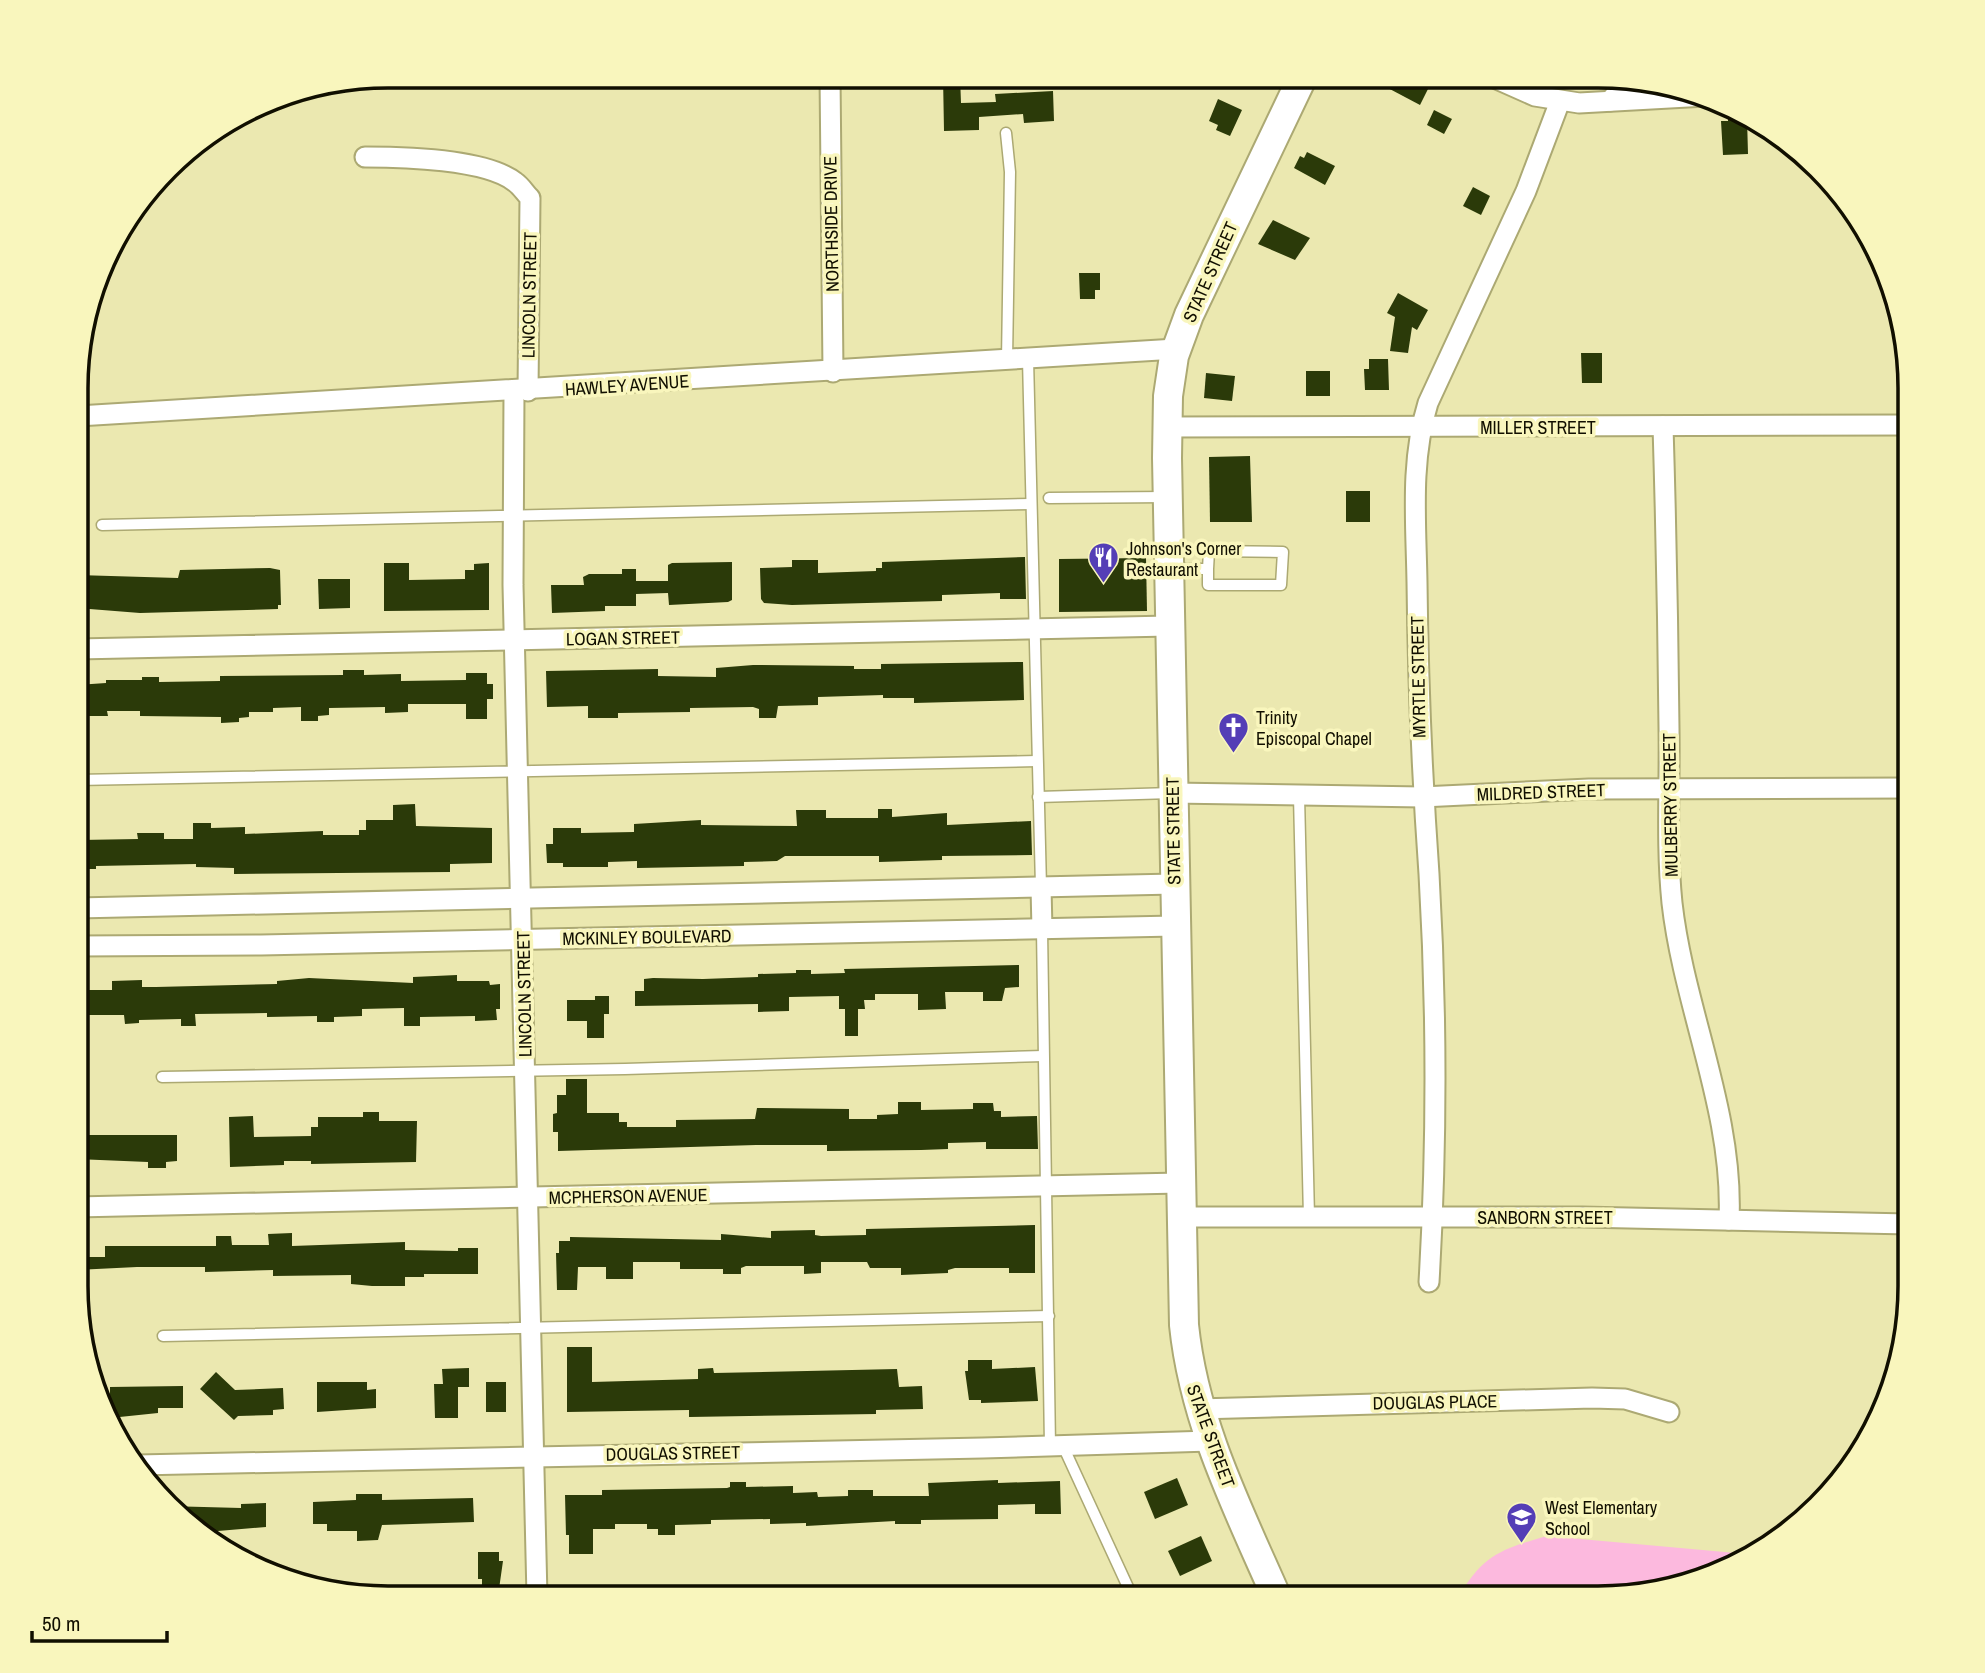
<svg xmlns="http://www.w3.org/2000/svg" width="1985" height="1673" viewBox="0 0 1985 1673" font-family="'Archivo Narrow',sans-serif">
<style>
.green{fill:#fcb9de}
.building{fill:#2b3a09}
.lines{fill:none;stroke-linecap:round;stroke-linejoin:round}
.lane-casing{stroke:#aca973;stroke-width:13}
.street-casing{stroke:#aca973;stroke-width:23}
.secondary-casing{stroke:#aca973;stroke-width:32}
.lane{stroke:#fff;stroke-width:10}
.street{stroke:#fff;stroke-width:19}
.secondary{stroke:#fff;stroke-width:28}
.labels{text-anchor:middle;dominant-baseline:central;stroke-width:7;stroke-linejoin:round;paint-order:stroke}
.street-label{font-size:18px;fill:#110f00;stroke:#f9f6bd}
.poi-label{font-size:18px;fill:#110f00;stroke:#f9f6bd;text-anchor:start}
.rim{fill:none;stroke:#110f00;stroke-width:3.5}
</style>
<rect width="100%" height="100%" fill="#ebe8b0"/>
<path class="green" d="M1547,1536L1747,1554L1718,1574L1598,1598H1458C1482,1555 1501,1549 1547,1536Z"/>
<g class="building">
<path d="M943,76H960L961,103L996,102L995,94L1053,91L1054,121L1024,123L1023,114L979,117V130L944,131Z"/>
<path d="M1392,76H1410L1429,87L1420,105L1386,87Z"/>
<path d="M1218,99L1242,110L1230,136L1216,130L1218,125L1209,121Z"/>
<path d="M1434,110L1452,119L1444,134L1427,125Z"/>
<path d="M1739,113L1747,118L1748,154L1723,155L1721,121H1728V114Z"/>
<path d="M1307,152L1335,166L1325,185L1294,168L1300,156L1304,158Z"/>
<path d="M1473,187L1490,196L1481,215L1463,206Z"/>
<path d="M1273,220L1310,238L1295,260L1258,244Z"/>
<path d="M1079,273H1100V290H1095V299H1080Z"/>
<path d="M1398,293L1428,310L1417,330L1412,327L1408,353L1390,351L1395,317L1387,313Z"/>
<path d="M1581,353H1602V383H1582Z"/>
<path d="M1369,359H1388L1389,390H1365L1364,369H1369Z"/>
<rect x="1306" y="371" width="24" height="25"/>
<path d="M1206,373L1235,376L1232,401L1204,398Z"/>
<path d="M1250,456L1252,522H1210L1209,457Z"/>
<rect x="1346" y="491" width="24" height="31"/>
<path d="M1025,557L1026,599H1000V593L942,595V601L792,605L764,603L761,599L760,568L792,567V560H818V573L876,571V568H882V562Z"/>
<path d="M1146,558L1147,611L1059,612V559Z"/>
<path d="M732,562V600L728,602L669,605L668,593L636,594V606H605V611L552,613L551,585H584L583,577L589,574H622V569H636V581H668V565L672,563Z"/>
<path d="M384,563H409V580L465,579V570H474V564L489,563V610L384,611Z"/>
<path d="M270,568L280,570L281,605H278V609L140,613L77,608V575L178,578L180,570Z"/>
<path d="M318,579H350V608L319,609Z"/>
<path d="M1023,662L1024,700L914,703V698H883V695L818,697V705L778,706L776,718H759V709L753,707L690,708V712L618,713V718H588V706L547,707L546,671L658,669V676L716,677V668L753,665L854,666V669H881V664Z"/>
<path d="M343,670H364V675L401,674V681L466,680V673H487V684H493V699H487V719H466V704H408V712L385,713V707L329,708V715L318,716V721H301V707L273,708V712H249V717L239,718V722L221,723V717L140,716V711H107L108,716H77V685L106,683V680H142V677H159V682L220,681V676L343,675Z"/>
<path d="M415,804L416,826L492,828V863L450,864V872L234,874V868L196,867V864L96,866V869H80V840L138,839L137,833H164V839H193V823H211V828L245,827V834L323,831V835H359V830H366V820H393V805Z"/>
<path d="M878,809H892V817L947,813V825L1031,821L1032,855L942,856V860L879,862V856H785L777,861L744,862V866L637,868V861L608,862V867H563V863H547L546,844H553V828H581V833L634,832V824L701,820V825L797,826L796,810H826V818H878Z"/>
<path d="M1019,965V987L1005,988L1002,1001H983V992H945L946,1009L918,1010V994H875V1000H864L865,1009H858V1036H845V1009H839V996L789,997V1011L758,1012V1004L635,1006V991H644V979L653,978L703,979L758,977V974L796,973V970H811V974L845,973L844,969Z"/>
<path d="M457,975V981H489L490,985L500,984V1009H496L497,1020L475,1021V1016L420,1017V1026H404V1008L362,1009V1016L334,1017V1022H317V1016L267,1017V1013L195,1014L196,1026H181V1019L139,1020V1023L125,1024L124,1015H77V990H112V981L142,980V987H156L277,984V981L309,978L413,983V977Z"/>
<path d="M595,996H609V1014H604V1038H587V1021H567V1000H595Z"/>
<path d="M566,1079H587V1113H619V1122H627V1127H676V1120L755,1119L757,1108L849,1109V1119H877V1115L898,1114V1102H921V1110L973,1109V1103H993L994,1111H1001V1117L1037,1116L1038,1149H986V1142L948,1143V1149L921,1150L827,1151V1145H756L558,1151V1132H553V1114L557,1113V1095H566Z"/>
<path d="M363,1112H379V1121H417L416,1162L311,1164V1161H284V1165L230,1167L229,1117L253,1116L254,1137L311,1136V1127H318V1117H363Z"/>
<path d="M76,1135H177V1161L166,1162V1168H148V1162L76,1159Z"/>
<path d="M1035,1225V1273H1009V1268H955L948,1270V1273L901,1275V1268H870L867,1262H821V1273L804,1274V1266H746L741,1268V1274H723V1269H680V1262H633V1279H606V1267H578L577,1290H557L556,1253H559V1241H570V1237L721,1240V1234L771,1238V1231L815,1230V1235L821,1236L866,1235V1229Z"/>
<path d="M292,1233V1246L405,1242V1250L458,1251V1248H478V1274H424V1277H405V1286H372L351,1284V1275L273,1276V1270L205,1272V1267H137L76,1270V1257H105V1246H216V1236H231L232,1245H269L268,1234Z"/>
<path d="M567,1347H592V1382L698,1379V1369L713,1368L714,1373L897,1369L899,1387L922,1386L923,1409L876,1410V1414L689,1417V1410L567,1412Z"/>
<path d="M968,1360H992V1369L1035,1367L1038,1401L981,1403V1400H969L965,1371H968Z"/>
<path d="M469,1368V1387H458V1418H435L434,1384H443L442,1369Z"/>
<path d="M216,1372L235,1390L283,1388L284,1409L273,1410V1415L238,1416L234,1420L200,1389Z"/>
<path d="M317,1382H367V1390L376,1389V1408L317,1412Z"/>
<rect x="486" y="1382" width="20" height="30"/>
<path d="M183,1386V1408H158V1413L110,1418V1387Z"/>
<path d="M1177,1478L1188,1505L1155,1519L1144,1492Z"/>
<path d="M998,1480V1483L1060,1481L1061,1514H1035V1504L998,1505V1519L921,1520V1524H895V1521L806,1526V1523L770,1524V1519L711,1520V1524L675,1525V1535H658V1529H647V1524H615V1529H593V1554H569V1535H566L565,1495H602V1490L727,1488L730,1487V1482H746V1487L793,1486V1493L817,1492L818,1497L848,1496V1490H873V1496H929L928,1483Z"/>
<path d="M356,1494H382V1500L473,1498L474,1522L382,1525L378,1540L357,1541V1531H327V1524H313V1502L356,1500Z"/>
<path d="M266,1503V1527L218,1531H204L166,1506L241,1508V1504Z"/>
<path d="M1201,1536L1212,1561L1180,1576L1168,1551Z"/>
<path d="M478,1552H499V1561H503L499,1589H482V1579H478Z"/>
</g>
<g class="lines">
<defs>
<g id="lane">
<path d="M1006,133L1010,172L1007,360"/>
<path d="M1028,359L1041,887"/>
<path d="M1049,498L1167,497"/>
<path d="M102,525L1031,504"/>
<path d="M1172,569H1208L1209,551L1283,552L1281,585H1208V569"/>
<path d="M77,780L1037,761"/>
<path d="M1299,796L1309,1217"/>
<path d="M1038,797L1172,793"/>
<path d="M1042,930L1050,1446"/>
<path d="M162,1077L625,1069L1043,1056"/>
<path d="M163,1336L1049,1316"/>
<path d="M1063,1446L1133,1598"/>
</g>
<g id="street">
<path d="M830,75L833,372"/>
<path d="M1490,76L1535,96L1579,103L1706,96"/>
<path d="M1610,101L1629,79"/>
<path d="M365,157C402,157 486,159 515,182C521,186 525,193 530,198L528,391"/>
<path d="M514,392L513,585L537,1597"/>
<path d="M78,416L1176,349"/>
<path d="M1663,426C1666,526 1668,627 1669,728C1670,787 1666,844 1672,903C1684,1009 1734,1112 1729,1220"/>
<path d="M1167,427L1910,425"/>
<path d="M77,649L1169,626"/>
<path d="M1172,793L1422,797L1589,789L1909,788"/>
<path d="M1041,887L1042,930"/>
<path d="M77,908L1174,884"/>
<path d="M77,946L261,945L1175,926"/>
<path d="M76,1207L1180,1183"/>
<path d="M1181,1217H1582L1909,1224"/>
<path d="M1429,1282C1437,1146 1437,1010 1429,874C1422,776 1418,680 1417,582C1416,522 1410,461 1428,403L1526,191L1560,101"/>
<path d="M1198,1409L1592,1398L1625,1399L1669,1412"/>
<path d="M137,1465L983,1448L1210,1441"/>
</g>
<path id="secondary" d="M1277,1598C1238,1509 1194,1423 1184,1325L1167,458L1168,396L1174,356L1189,315L1303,76"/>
</defs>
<use href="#lane" class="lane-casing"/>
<use href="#street" class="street-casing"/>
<use href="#secondary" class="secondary-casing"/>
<use href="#lane" class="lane"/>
<use href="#street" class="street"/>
<use href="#secondary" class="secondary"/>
</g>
<defs>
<symbol id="restaurant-pin" viewBox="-11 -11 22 30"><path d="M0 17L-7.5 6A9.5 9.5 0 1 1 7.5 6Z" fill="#543eb6" stroke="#f9f6bd"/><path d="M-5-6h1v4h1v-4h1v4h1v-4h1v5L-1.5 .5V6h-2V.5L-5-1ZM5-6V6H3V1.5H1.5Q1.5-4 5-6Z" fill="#fff"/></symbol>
<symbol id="church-pin" viewBox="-11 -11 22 30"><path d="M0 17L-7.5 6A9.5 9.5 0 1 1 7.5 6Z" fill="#543eb6" stroke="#f9f6bd"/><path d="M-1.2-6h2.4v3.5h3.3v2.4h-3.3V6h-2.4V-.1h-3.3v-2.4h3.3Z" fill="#fff"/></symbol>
<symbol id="school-pin" viewBox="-11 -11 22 30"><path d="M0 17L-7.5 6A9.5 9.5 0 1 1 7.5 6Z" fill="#543eb6" stroke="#f9f6bd"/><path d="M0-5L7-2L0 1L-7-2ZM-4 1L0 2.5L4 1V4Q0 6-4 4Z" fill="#fff"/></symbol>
</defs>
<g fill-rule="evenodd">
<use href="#restaurant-pin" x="1086" y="540" width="35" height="47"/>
<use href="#church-pin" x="1216" y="710" width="35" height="47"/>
<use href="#school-pin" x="1504" y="1500" width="35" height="47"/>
</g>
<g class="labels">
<g class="street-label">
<text transform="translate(831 224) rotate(-91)">NORTHSIDE DRIVE</text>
<text transform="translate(1210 272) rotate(-66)">STATE STREET</text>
<text transform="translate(529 295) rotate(-89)">LINCOLN STREET</text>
<text transform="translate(627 385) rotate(-4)">HAWLEY AVENUE</text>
<text x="1538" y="427">MILLER STREET</text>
<text transform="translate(623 638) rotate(-1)">LOGAN STREET</text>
<text transform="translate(1418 677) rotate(-91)">MYRTLE STREET</text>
<text transform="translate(1541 792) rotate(-2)">MILDRED STREET</text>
<text transform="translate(1670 805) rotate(-91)">MULBERRY STREET</text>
<text transform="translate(1173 831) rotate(-91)">STATE STREET</text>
<text transform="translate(647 937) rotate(-1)">MCKINLEY BOULEVARD</text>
<text transform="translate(524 994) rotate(-91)">LINCOLN STREET</text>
<text transform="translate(628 1196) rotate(-1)">MCPHERSON AVENUE</text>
<text x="1545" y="1217">SANBORN STREET</text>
<text transform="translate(1435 1402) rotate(-1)">DOUGLAS PLACE</text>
<text transform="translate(1211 1436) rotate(70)">STATE STREET</text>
<text transform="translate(673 1453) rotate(-1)">DOUGLAS STREET</text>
</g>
<g class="poi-label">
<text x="1126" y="548">Johnson's Corner<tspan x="1126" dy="21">Restaurant</tspan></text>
<text x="1256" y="717">Trinity<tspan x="1256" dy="21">Episcopal Chapel</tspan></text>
<text x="1545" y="1507">West Elementary<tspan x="1545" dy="21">School</tspan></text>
</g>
</g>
<path d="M0 0H1985V1673H0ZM388 88H1598A300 300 0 0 1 1898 388V1286A300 300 0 0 1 1598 1586H388A300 300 0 0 1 88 1286V388A300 300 0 0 1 388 88Z" fill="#f9f6bd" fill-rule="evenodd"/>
<path class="rim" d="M388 88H1598A300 300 0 0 1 1898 388V1286A300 300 0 0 1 1598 1586H388A300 300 0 0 1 88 1286V388A300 300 0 0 1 388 88Z"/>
<path d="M32 1631v10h135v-10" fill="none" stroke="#110f00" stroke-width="3.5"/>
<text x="42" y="1631" font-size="21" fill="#110f00" stroke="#f9f6bd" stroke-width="5" paint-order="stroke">50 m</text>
</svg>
